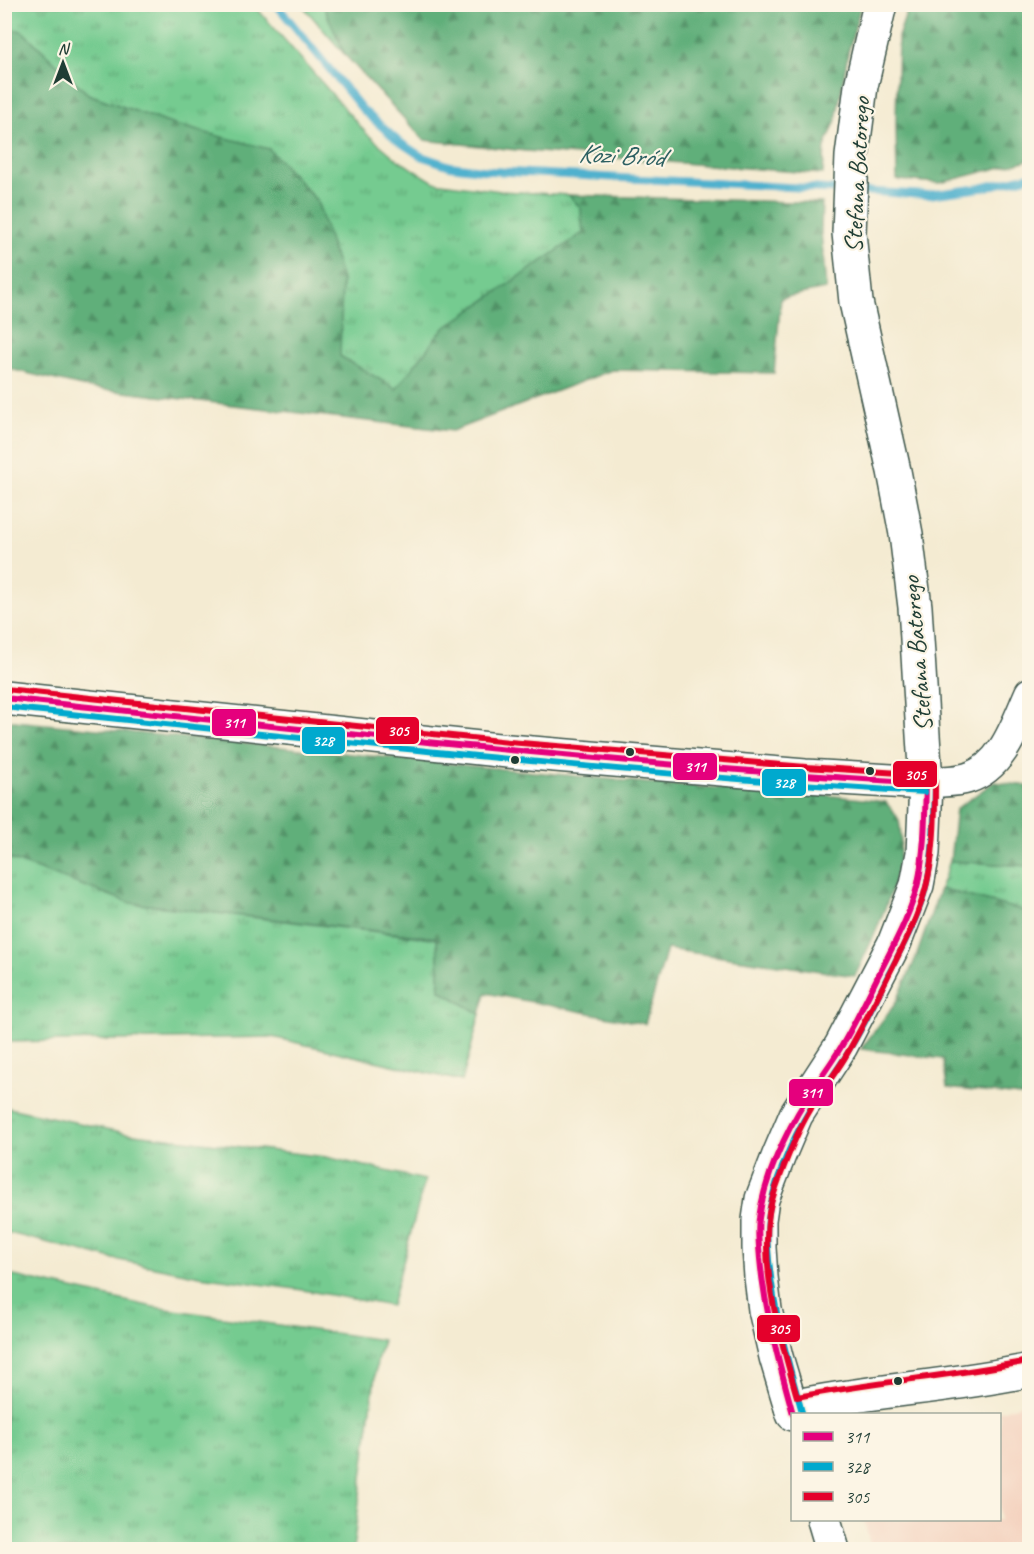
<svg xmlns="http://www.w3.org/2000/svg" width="1034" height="1554" viewBox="0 0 1034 1554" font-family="Caveat,sans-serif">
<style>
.built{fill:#f4d3c0}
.grass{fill:url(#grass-tufts);stroke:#4a8462;stroke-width:1.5}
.forest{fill:url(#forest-firs);stroke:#407657;stroke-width:1.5}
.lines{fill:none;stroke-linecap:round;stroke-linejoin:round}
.stream{stroke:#4fb1ce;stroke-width:8}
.minor-casing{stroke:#3f574c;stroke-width:33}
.tertiary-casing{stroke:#3f574c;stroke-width:36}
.minor{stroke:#fff;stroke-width:30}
.tertiary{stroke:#fff;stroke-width:33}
.bus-1-casing{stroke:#fcf5e5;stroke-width:10}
.bus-2-casing{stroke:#fcf5e5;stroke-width:10}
.bus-3-casing{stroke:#fcf5e5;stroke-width:10}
.bus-1{stroke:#e5007d;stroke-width:6}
.bus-2{stroke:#00a9ce;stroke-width:6}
.bus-3{stroke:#e4002b;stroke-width:6}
.bus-dot{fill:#1f3d34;stroke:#fcf5e5;stroke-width:2}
.labels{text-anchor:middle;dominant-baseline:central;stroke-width:4.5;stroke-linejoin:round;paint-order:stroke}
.street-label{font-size:26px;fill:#1f3d34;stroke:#fcf5e5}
.water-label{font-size:27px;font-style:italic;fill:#2d6062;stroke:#fcf5e5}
.line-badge{stroke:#fcf5e5;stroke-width:2}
.badge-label{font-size:16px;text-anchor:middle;font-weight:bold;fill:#fff}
</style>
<defs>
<pattern id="grass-tufts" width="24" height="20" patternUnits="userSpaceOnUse" patternTransform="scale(1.5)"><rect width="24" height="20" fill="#75cb90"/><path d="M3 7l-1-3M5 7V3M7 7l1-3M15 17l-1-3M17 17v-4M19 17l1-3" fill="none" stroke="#5fa676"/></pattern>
<pattern id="forest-firs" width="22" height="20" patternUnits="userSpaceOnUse" patternTransform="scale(1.5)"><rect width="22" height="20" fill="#60af7a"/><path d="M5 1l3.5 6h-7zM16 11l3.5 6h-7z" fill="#4f9065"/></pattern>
</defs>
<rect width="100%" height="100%" fill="#fcf5e5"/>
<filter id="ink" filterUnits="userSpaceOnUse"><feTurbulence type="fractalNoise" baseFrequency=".0167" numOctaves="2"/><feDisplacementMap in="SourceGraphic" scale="12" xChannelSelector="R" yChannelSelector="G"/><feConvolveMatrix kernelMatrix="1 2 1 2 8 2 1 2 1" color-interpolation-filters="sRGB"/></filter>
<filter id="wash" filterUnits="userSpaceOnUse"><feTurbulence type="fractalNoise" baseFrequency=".008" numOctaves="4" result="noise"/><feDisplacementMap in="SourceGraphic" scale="24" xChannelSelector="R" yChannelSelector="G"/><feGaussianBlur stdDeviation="1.35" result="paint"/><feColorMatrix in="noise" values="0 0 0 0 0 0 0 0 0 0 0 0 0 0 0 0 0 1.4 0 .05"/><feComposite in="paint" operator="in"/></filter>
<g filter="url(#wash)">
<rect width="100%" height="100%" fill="#f4ebd2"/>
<path class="built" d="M1029,1402V1549H871L864,1520H1000V1414H991Z"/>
<g class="grass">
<path d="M4,5H254L366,133L398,160L434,182L501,191L569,195L581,209L583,233L442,330L396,390L340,356L342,280L317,201L269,150L171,124L88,94L22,31L5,28Z"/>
<path d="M302,5H323L345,55Z"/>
<path d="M4,857L131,903L437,939L440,990L480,1014L462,1081L272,1037L5,1042Z"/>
<path d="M950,861L1029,866V912L940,889Z"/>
<path d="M4,1107L126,1133L326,1157L425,1180L391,1306L303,1290L200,1276L109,1258L5,1232Z"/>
<path d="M5,1274L153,1307L383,1340L377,1361L353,1549L36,1550L5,1546Z"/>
</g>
<g class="forest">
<path d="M323,5H861L848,53L836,120L825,147L823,174L526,151L424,140L345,55Z"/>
<path d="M909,5H1029V160L940,183L897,180L896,123L898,37Z"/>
<path d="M5,28L22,31L88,94L171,124L269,149L317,201L342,280L340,356L396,389L442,330L583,233L581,209L569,195L822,203L821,231L826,289L781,298L774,373L612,370L452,431L90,388L5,368Z"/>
<path d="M4,720C215,742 426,762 637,782C720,790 804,790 886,802C890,808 897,814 899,821C909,866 874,936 855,976L667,949L645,1024L486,993L480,1014L440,990L437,938L131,903L5,857Z"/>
<path d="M994,782L1029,786V866L950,861L956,809Z"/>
<path d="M940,889L1029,912V1097L947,1088L943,1059L861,1049L895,1004L915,960Z"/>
</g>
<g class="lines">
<g class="stream">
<path d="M276,4L363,110L398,141L421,156L450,166L490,171L845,190"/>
<path d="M858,191L928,195L981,188L1030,176"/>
</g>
</g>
</g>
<g filter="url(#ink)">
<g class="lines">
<defs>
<path id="minor" d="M926,783C939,781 956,782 968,778C1004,766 1016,724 1030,693"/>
<g id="tertiary">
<path d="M4,698L508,751L805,776L926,783"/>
<path d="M791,1407C870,1390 951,1387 1030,1370"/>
<path d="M793,1414L776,1357L765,1310L761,1277L759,1248V1220L762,1199L779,1155L796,1115L841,1046L894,944L917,885L923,853L926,783L915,607L906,534L894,471L856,302L849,233L852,156L861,86L880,4"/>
<path d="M824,1520L833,1550"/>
</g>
</defs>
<use href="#minor" class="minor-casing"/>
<use href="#tertiary" class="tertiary-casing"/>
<use href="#minor" class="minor"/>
<use href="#tertiary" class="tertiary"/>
<defs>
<g id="bus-1">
<path d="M4,698C311,730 618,765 926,783"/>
<path d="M793,1414C779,1363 765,1312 760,1259C759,1245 757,1231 759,1218C764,1179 785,1133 806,1100C817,1082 830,1065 841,1047C856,1022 868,996 881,970C895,942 911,913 918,883C925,850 925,816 926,783"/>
</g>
<g id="bus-2">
<path d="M4,707C311,739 618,774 925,792"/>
<path d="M802,1412C788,1362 774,1312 769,1260C768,1247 766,1233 768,1219C772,1185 792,1139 810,1109C822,1090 836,1072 848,1052C863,1028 876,1001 888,975C903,946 920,916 927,883C934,850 934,817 935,783"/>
</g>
<path id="bus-3" d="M5,689L509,742L806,767L931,775L935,782C935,813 935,843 929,873C923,908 906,939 891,970C876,1000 861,1030 844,1059C833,1077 819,1093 809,1112C797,1132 789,1153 781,1174C776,1187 771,1200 769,1213C760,1271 781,1341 797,1397C874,1382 952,1376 1028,1361"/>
</defs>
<use href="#bus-1" class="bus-1-casing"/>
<use href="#bus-2" class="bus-2-casing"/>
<use href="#bus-3" class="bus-3-casing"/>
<use href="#bus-1" class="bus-1"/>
<use href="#bus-2" class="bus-2"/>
<use href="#bus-3" class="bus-3"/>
</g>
</g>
<g class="bus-dot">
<circle cx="630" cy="752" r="5"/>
<circle cx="515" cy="760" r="5"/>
<circle cx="870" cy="771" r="5"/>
<circle cx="898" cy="1381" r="5"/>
</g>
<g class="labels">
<g class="street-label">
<text transform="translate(857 175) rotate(-87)">Stefana Batorego</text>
<text transform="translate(917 654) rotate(-95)">Stefana Batorego</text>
</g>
<g class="water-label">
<text transform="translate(621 155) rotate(3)">Kozi Bród</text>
</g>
</g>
<g class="line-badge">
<rect x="211" y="708" width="46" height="29" rx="6" fill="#e5007d"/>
<rect x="375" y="716" width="45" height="29" rx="6" fill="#e4002b"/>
<rect x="301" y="726" width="45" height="29" rx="6" fill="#00a9ce"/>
<rect x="672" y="752" width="46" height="29" rx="6" fill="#e5007d"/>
<rect x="892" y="760" width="46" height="28" rx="6" fill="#e4002b"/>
<rect x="761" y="768" width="46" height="29" rx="6" fill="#00a9ce"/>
<rect x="788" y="1078" width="46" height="29" rx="6" fill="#e5007d"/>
<rect x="756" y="1314" width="45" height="29" rx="6" fill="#e4002b"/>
</g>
<g class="badge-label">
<text x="234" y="728">311</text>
<text x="398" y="736">305</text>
<text x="323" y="746">328</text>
<text x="695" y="772">311</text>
<text x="915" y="780">305</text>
<text x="784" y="788">328</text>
<text x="811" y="1098">311</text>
<text x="779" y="1334">305</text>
</g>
<rect width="1034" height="1554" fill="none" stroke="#fcf5e5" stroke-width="24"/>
<rect x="791" y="1413" width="210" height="108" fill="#fcf5e5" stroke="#a4ab9e" stroke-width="1.5"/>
<rect x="803" y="1432" width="30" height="9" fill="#e5007d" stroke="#a4ab9e" stroke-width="1.5"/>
<text x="845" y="1443" font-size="18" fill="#1f3d34">311</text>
<rect x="803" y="1462" width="30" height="9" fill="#00a9ce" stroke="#a4ab9e" stroke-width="1.5"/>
<text x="845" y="1473" font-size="18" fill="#1f3d34">328</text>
<rect x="803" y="1492" width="30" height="9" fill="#e4002b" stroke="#a4ab9e" stroke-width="1.5"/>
<text x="845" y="1503" font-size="18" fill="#1f3d34">305</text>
<g transform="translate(63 63)" stroke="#fcf5e5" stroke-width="4.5" paint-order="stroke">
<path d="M0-4.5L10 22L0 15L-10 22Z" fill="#1f3d34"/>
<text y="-9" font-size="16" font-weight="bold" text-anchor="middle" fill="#1f3d34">N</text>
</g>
</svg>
